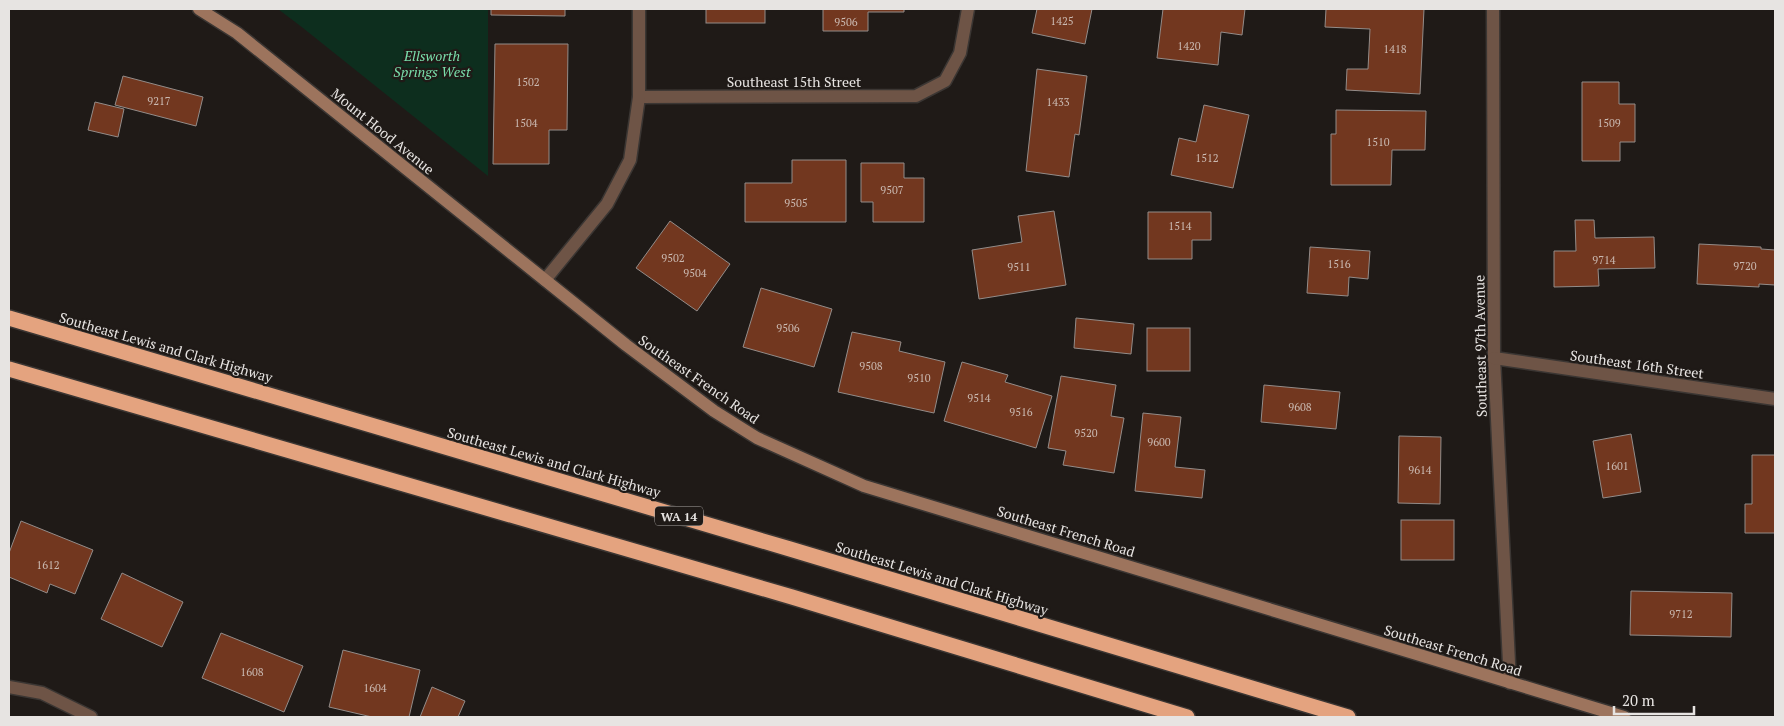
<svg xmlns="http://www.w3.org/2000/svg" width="1784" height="726" viewBox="0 0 1784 726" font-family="'PT Serif',serif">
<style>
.green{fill:#0d2e1e}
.building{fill:#72371f;stroke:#938c89}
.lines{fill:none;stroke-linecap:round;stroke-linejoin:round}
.street-casing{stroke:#3b3633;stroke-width:15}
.secondary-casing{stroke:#3b3633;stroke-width:15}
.highway-casing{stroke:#3b3633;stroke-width:18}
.street{stroke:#6e5446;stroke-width:12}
.secondary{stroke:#9d745d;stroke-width:12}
.highway{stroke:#e4a37f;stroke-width:15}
.labels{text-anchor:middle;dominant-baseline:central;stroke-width:4.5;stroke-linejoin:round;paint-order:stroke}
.number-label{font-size:11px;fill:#cab9b1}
.shield{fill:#1f1a17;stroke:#aba7a5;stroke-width:1}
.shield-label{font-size:12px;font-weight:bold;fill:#e7e4e2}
.park-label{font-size:14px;font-style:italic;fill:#79ddaa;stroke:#1f1a17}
.street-label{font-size:14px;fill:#e7e4e2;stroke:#1f1a17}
</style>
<rect width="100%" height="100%" fill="#1f1a17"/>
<path class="green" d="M278,9H488V176L303,28Z"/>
<g class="building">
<path d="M491,9H565V16L491,15Z"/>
<rect x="706" y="9" width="59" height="14"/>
<path d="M823,9H904V12H868V31H823Z"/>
<path d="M1037,9H1092L1085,44L1032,33Z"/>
<path d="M1163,9H1245L1242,35L1221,32L1218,65L1157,58Z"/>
<path d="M1326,9H1424L1420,94L1346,90L1347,69H1368L1370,29L1325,27Z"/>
<path d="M495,44H568L567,130H549V164H493Z"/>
<path d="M1037,69L1087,76L1079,135L1075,134L1069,177L1026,171Z"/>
<path d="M123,76L203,97L196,126L115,105Z"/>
<path d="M1582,82H1619V104H1635V142H1620V161H1582Z"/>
<path d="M95,102L124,109L118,137L88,130Z"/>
<path d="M1204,105L1249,115L1233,188L1171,175L1179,138L1196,142Z"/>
<path d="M1336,110L1426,111L1425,150H1392L1391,185H1331V134H1336Z"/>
<path d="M792,160H846V222H745V183H792Z"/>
<path d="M861,163H904V178H924V222H873V202H861Z"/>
<path d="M1054,211L1066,285L979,299L972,250L1022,242L1018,216Z"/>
<path d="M1148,212H1211V240H1192V259H1148Z"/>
<path d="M1575,220H1594L1595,238L1654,237L1655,268L1598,269L1599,286L1554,287V251H1576Z"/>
<path d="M670,221L730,264L697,311L636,268Z"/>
<path d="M1699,244L1761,247V249L1775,250V285L1759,284V287L1697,284Z"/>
<path d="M1310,247L1370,251L1368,279L1349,277L1348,296L1307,293Z"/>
<path d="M761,288L832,309L814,367L743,347Z"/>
<path d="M1076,318L1134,324L1131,354L1074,348Z"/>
<rect x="1147" y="328" width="43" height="43"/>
<path d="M852,332L901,342L899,351L945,362L934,413L838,392Z"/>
<path d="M962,362L1008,375L1005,382L1052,396L1036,448L944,421Z"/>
<path d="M1061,376L1116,385L1111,416L1124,418L1114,473L1063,465L1066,451L1048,448Z"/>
<path d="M1264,385L1340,392L1336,429L1261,422Z"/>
<path d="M1143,413L1181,417L1175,467L1205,470L1202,498L1135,491Z"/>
<path d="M1631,434L1641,492L1603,498L1593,441Z"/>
<path d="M1399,436L1441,437L1440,504L1398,503Z"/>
<path d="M1752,455H1775V533H1745V504H1752Z"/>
<rect x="1401" y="520" width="53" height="40"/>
<path d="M21,521L93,550L75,594L50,584L47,593L9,577V553Z"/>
<path d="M122,573L183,602L162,647L101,619Z"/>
<path d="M1631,591L1732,593L1731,637L1630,635Z"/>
<path d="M221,633L303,666L284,712L202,678Z"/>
<path d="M343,650L420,670L409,717H372L329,707Z"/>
<path d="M432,687L465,701L458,717H420Z"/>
</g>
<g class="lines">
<defs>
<g id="street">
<path d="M1493,9L1494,358L1510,683"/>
<path d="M639,97L916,96L945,81L960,53L968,9"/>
<path d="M545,280L607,204L630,160L639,97V9"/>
<path d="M1494,358L1775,399"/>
<path d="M9,687L42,693L91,717"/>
</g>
<path id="secondary" d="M199,9L237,33L626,345L714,411L757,438L864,486L1624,717"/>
<g id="highway">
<path d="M9,318L790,549L1348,717"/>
<path d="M9,369L792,597L1187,717"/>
</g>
</defs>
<use href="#street" class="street-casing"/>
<use href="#secondary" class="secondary-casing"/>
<use href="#highway" class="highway-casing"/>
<use href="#street" class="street"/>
<use href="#secondary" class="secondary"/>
<use href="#highway" class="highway"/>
</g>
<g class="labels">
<g class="number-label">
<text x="1062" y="21">1425</text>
<text x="846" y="22">9506</text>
<text x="1189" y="46">1420</text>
<text x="1395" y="49">1418</text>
<text x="528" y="82">1502</text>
<text x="159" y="101">9217</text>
<text x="1058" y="102">1433</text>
<text x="526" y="123">1504</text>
<text x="1609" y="123">1509</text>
<text x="1378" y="142">1510</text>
<text x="1207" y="158">1512</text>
<text x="892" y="190">9507</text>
<text x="796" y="203">9505</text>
<text x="1180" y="226">1514</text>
<text x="673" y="258">9502</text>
<text x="1604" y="260">9714</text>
<text x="1339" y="264">1516</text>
<text x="1745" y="266">9720</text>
<text x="1019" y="267">9511</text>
<text x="695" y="273">9504</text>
<text x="788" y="328">9506</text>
<text x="871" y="366">9508</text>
<text x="919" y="378">9510</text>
<text x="979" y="398">9514</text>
<text x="1300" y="407">9608</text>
<text x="1021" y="412">9516</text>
<text x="1086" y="433">9520</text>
<text x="1159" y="442">9600</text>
<text x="1617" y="466">1601</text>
<text x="1420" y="470">9614</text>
<text x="48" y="565">1612</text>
<text x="1681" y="614">9712</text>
<text x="252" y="672">1608</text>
<text x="375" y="688">1604</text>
</g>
<rect class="shield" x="655" y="506.5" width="48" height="19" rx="4"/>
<g class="shield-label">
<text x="679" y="516">WA 14</text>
</g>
<g class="park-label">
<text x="432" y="55">Ellsworth<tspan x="432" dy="16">Springs West</tspan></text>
</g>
<g class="street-label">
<text x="794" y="81">Southeast 15th Street</text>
<text transform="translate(383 131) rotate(39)">Mount Hood Avenue</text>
<text transform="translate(1480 346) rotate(-91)">Southeast 97th Avenue</text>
<text transform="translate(166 347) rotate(16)">Southeast Lewis and Clark Highway</text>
<text transform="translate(1637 364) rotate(8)">Southeast 16th Street</text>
<text transform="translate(699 379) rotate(35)">Southeast French Road</text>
<text transform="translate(554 462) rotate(16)">Southeast Lewis and Clark Highway</text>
<text transform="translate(1066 531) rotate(17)">Southeast French Road</text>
<text transform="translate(942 578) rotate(17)">Southeast Lewis and Clark Highway</text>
<text transform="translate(1453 650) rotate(17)">Southeast French Road</text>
</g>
</g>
<rect width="1784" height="726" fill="none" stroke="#e7e4e2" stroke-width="20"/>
<path d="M1614 706v8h80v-8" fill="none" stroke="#e7e4e2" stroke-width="2.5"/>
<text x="1622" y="706" font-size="15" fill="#e7e4e2" stroke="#1f1a17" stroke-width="4" paint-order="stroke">20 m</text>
</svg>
